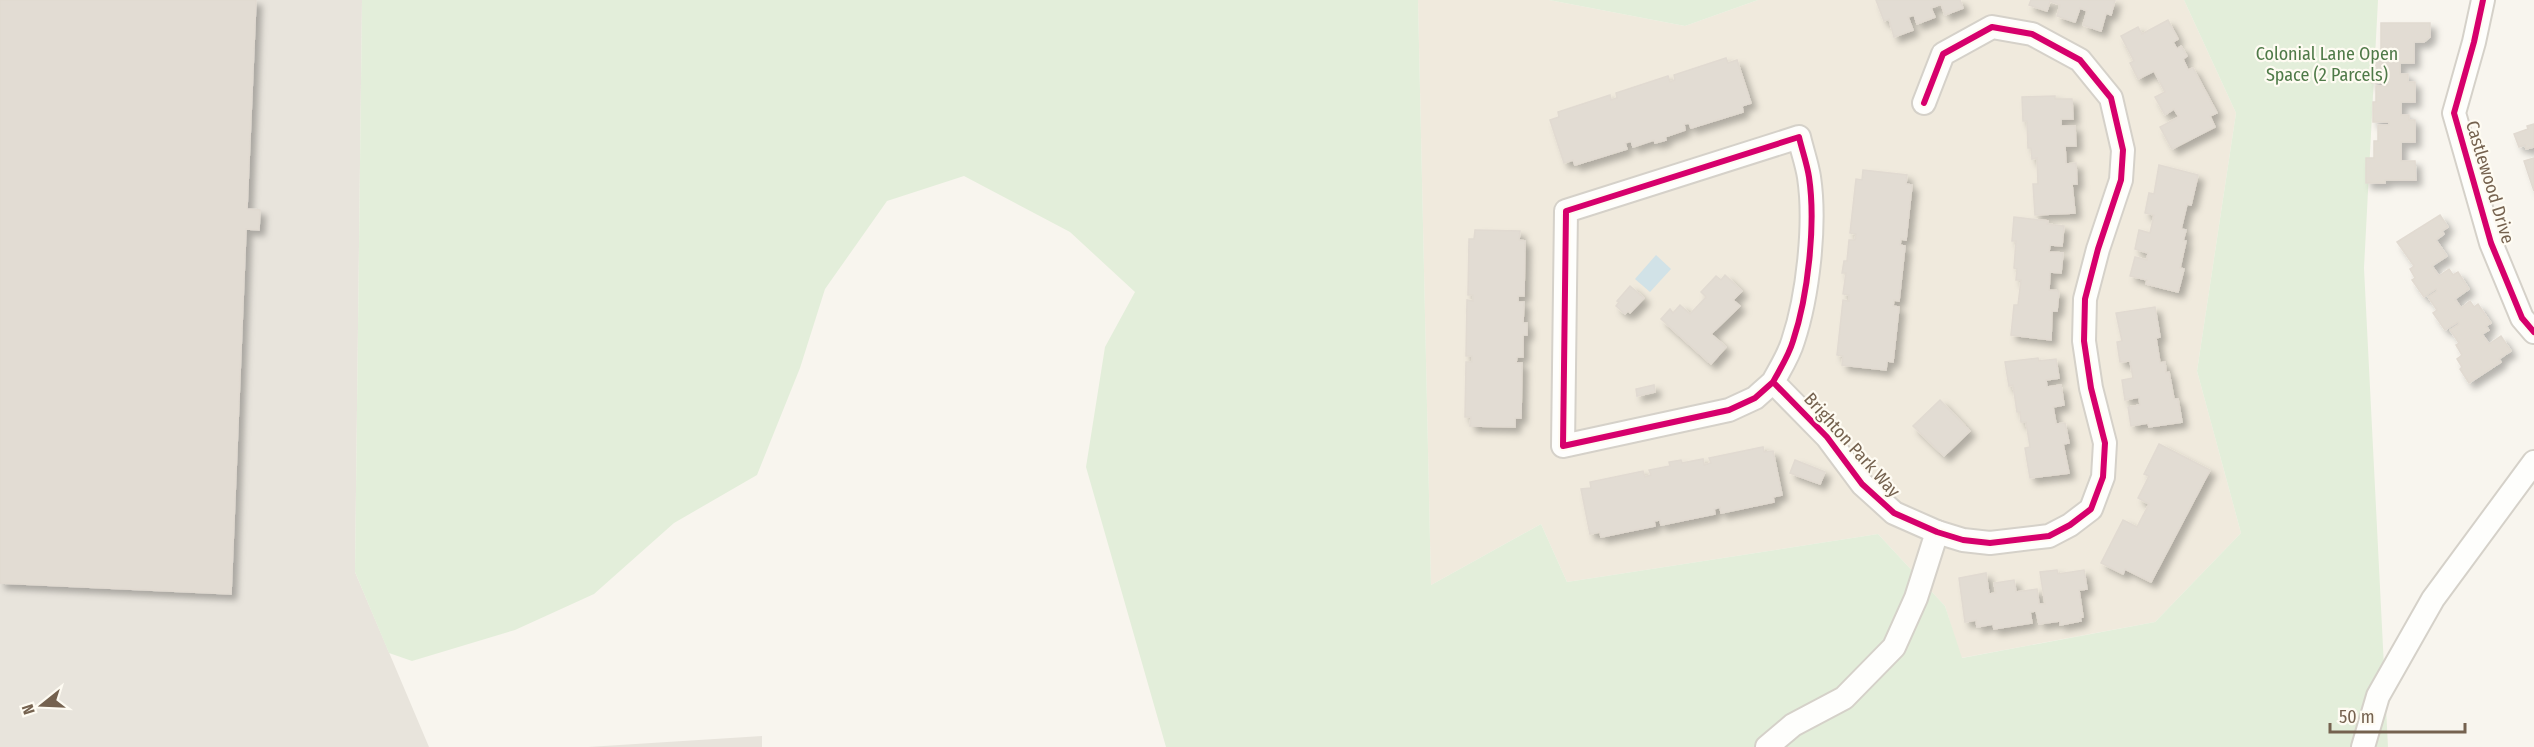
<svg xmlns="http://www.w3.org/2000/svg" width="2534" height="747" viewBox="0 0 2534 747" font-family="'Fira Sans Condensed',sans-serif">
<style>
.residential{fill:#f0eadd}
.industrial{fill:#e8e4dc}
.green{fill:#e3eeda}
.water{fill:#d1e2e7}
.building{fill:#e2dcd3;stroke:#e1dad1;stroke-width:1.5;filter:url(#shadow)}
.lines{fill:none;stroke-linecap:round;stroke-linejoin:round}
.minor-casing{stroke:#d5d1c9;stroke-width:26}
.minor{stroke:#fefefc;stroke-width:22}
.cycleway-casing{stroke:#fefbf2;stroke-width:10}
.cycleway{stroke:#d6006c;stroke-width:6}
.labels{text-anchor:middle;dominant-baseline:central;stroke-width:4.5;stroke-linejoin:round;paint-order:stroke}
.park-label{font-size:18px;fill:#4f7a48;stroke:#fefbf2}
.street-label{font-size:18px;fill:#75624f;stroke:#fefbf2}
</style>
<defs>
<filter id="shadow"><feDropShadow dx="5.5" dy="5.5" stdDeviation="3" flood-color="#0004"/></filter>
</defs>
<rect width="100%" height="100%" fill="#f8f5ee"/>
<path class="residential" d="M1418,0H1549L1685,26L1758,0H2184L2236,113L2197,371L2241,533L2155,622L1961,658L1945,606L1878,534L1567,582L1541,524L1431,585Z"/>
<g class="industrial">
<path d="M0,0H362L355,572L429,747H0Z"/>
<path d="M762,736V747H588Z"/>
</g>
<g class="green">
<path d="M362,0H1418L1431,585L1541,524L1567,582L1878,534L1945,606L1962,658L2155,622L2241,533L2197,371L2236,113L2184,0H2378L2364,268L2388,747H1166L1086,467L1105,347L1135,292L1070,232L964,176L887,201L825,289L800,368L757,475L674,523L594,594L515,630L412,661L389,653L355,572Z"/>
<path d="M1549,0H1758L1685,26Z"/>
</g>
<path class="water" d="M1656,255L1671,269L1650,292L1635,279Z"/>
<g class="building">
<path d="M0,0H256L247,209L260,210L259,230L246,229L231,594L0,583Z"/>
<path d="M1876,0H1960L1963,8L1945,15L1941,4L1931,8L1935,17L1917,24L1914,15L1908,17L1913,30L1894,37L1889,19L1884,21Z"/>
<path d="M2031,0H2115L2111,15L2106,13L2101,31L2083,25L2087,11L2080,8L2075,22L2057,16L2060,5L2050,1L2047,11L2029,5Z"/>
<path d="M2168,20L2178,39L2173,42L2177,49L2181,46L2187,56L2183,59L2188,70L2193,68L2217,113L2210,116L2215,127L2172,149L2160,127L2179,117L2174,109L2165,115L2155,97L2165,92L2154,71L2138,79L2130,63L2134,61L2121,36L2138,27L2142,34Z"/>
<path d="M2381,23H2430V37L2424,42H2414V63H2400V74H2408V82H2415V102H2401V115H2409V120H2415V142H2401V161H2415L2416,180H2385V183H2366V158H2374V141H2378V125H2389V122H2373V102H2376V86H2388V83H2372V61H2377L2376,53H2381Z"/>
<path d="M1726,58L1728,63L1737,60L1751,103L1742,106L1743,112L1691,128L1689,123L1684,124L1685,130L1665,137L1666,140L1655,143L1654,140L1633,147L1631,141L1625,143L1627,149L1575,165L1573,160L1564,163L1550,120L1559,117L1558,112L1610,95L1611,100L1617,98L1616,93L1668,76L1670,82L1675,80L1674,75Z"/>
<path d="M2055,96V99H2072L2073,119H2061V126H2075L2076,146H2065L2066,164L2076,163L2077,184H2072L2075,213L2035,215L2033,184H2038L2037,158L2032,159L2031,148H2028L2027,121H2023L2022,97Z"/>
<path d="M2534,124V147L2526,149L2525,145L2519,147L2514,134L2528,129L2527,126Z"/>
<path d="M2534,158V191L2524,161Z"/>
<path d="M2159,165L2198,175L2191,205L2187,204L2181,229L2186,230L2183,241H2186L2180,268L2184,269L2178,292L2146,284L2147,280L2130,276L2135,257L2147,260L2148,253L2135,249L2139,230L2150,233L2154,215L2145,213L2149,193L2154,194Z"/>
<path d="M1863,170L1907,175L1906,184L1912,185L1906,240L1901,239L1900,245L1905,246L1899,301L1894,300L1893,306L1899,307L1893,362L1887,361L1886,370L1842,365L1843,356L1837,355L1843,300L1849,301V295L1843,294L1846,273H1842L1844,261H1847L1849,240H1855L1856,234L1850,233L1856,179L1862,180Z"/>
<path d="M2440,215L2448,227L2442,231L2444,234L2436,240L2447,256L2432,266L2439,276L2449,269L2453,275L2458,272L2469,289L2455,299L2461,308L2470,301L2474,307L2478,304L2491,323L2486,326L2489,330L2482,334L2489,344L2501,336L2511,351L2499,359L2501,362L2469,383L2460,369L2462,367L2457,359L2462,355L2456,345L2459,343L2450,330L2459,324L2458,322L2445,330L2433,313L2437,310L2428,297L2437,291L2436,289L2424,297L2412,280L2415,278L2410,269L2414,266L2397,242Z"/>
<path d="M2014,217L2048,221L2047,224L2064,226L2062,246L2050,245L2049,252L2063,253L2061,273L2050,272L2049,290L2059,291L2057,311H2052L2051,340L2011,335L2014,305H2018L2021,280H2016L2017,269L2014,268L2016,241H2012Z"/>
<path d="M1475,230L1520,231L1519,240L1525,241L1524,296H1518V302H1524L1523,323H1527V335H1523V357H1517L1516,363H1522L1521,418H1515V427L1470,426L1471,417H1465L1466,362H1472V356H1466L1467,300L1473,301V295H1468L1469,239H1474Z"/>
<path d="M1725,275L1742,291L1733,300L1740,306L1711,334L1726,347L1711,364L1661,319L1670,309L1673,313L1680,305L1690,314L1706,297L1701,292L1716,276L1721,280Z"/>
<path d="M1630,286L1644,298L1630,313L1628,311L1625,314L1616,306L1619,302L1617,301Z"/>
<path d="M2155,307L2160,337L2156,338L2160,363L2165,362L2166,373L2169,372L2174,399H2178L2182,422L2149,427L2148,423L2131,426L2128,407L2140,405L2139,397L2125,400L2122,380L2133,378L2130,361L2120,362L2117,342L2122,341L2116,313Z"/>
<path d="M2038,358L2039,361L2056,359L2059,378L2046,380L2047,387L2061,385L2064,405L2053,407L2056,424L2065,423L2069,443L2063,444L2069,473L2030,478L2025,448L2030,447L2026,422H2021L2020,412H2017L2013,385L2009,386L2005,362Z"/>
<path d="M1654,385L1655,392L1637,396L1636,389Z"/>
<path d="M1940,400L1970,431L1944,456L1913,426Z"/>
<path d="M2159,444L2210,470L2151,582L2125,569L2123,574L2101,563L2123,520L2137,527L2149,504L2138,498L2149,476L2144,474Z"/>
<path d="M1763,447L1764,452L1773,451L1782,495L1773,497L1774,502L1721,513L1720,507L1714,509L1715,514L1661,525L1660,520L1654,521L1655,526L1601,537L1600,532L1590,534L1581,489L1591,488L1590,482L1643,471L1645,477L1651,475L1649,470L1670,466L1669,462L1681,460L1682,463L1703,459L1704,465L1711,463L1709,458Z"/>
<path d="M1795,460L1825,472L1820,484L1790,473Z"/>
<path d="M2057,570L2058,574L2084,570L2087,589L2079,590L2083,617L2080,618L2081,621L2060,625V621L2039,624L2036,611L2030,612L2032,623L1994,629L1993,624L1977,627L1976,620L1965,622L1959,578L1986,573L1989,594L1996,593L1994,583L2014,580L2016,592L2037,589L2039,604H2045L2040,572Z"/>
</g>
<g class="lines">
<defs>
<g id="minor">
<path d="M2483,0L2474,42L2454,113L2491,243L2522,318L2534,332"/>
<path d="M1773,382L1755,398L1729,410L1563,446L1566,211L1799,137C1802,150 1807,164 1809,177C1816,224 1808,296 1793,341C1789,355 1780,369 1773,382L1827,437L1862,484L1894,513L1937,532L1963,540L1990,543L2049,536L2070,525L2091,509L2103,477L2105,443L2091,388L2084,341L2085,299L2098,249L2121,180L2123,150L2111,98L2080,60L2032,34L1992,27L1943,54L1924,103"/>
<path d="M1767,747L1793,725L1844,698L1894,647L1916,598L1937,532"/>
<path d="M2363,747L2378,696L2433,599L2534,462"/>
</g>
</defs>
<use href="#minor" class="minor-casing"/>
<use href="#minor" class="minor"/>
<defs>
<g id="cycleway">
<path d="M2483,0L2474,42L2454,113L2491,243L2522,318L2534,332"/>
<path d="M1773,382L1755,398L1729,410L1563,446L1566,211L1799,137C1802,150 1807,164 1809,177C1816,224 1808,296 1793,341C1789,355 1780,369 1773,382L1827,437L1862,484L1894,513L1937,532L1963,540L1990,543L2049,536L2070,525L2091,509L2103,477L2105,443L2091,388L2084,341L2085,299L2098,249L2121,180L2123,150L2111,98L2080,60L2032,34L1992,27L1943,54L1924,103"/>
</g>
</defs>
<use href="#cycleway" class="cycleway-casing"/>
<use href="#cycleway" class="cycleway"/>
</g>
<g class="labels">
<g class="park-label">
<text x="2327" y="54">Colonial Lane Open<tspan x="2327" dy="21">Space (2 Parcels)</tspan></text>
</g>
<g class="street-label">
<text transform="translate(2490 182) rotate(73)">Castlewood Drive</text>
<text transform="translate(1852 445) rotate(48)">Brighton Park Way</text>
</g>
</g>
<g transform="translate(42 705) rotate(252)" stroke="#fefbf2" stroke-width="4.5" paint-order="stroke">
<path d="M0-4.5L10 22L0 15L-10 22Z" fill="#75624f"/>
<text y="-9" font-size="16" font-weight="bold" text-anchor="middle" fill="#75624f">N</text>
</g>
<path d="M2330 723v9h135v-9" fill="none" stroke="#75624f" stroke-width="3"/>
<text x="2339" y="723" font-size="18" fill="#75624f" stroke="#fefbf2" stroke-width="4.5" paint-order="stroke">50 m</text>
</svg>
